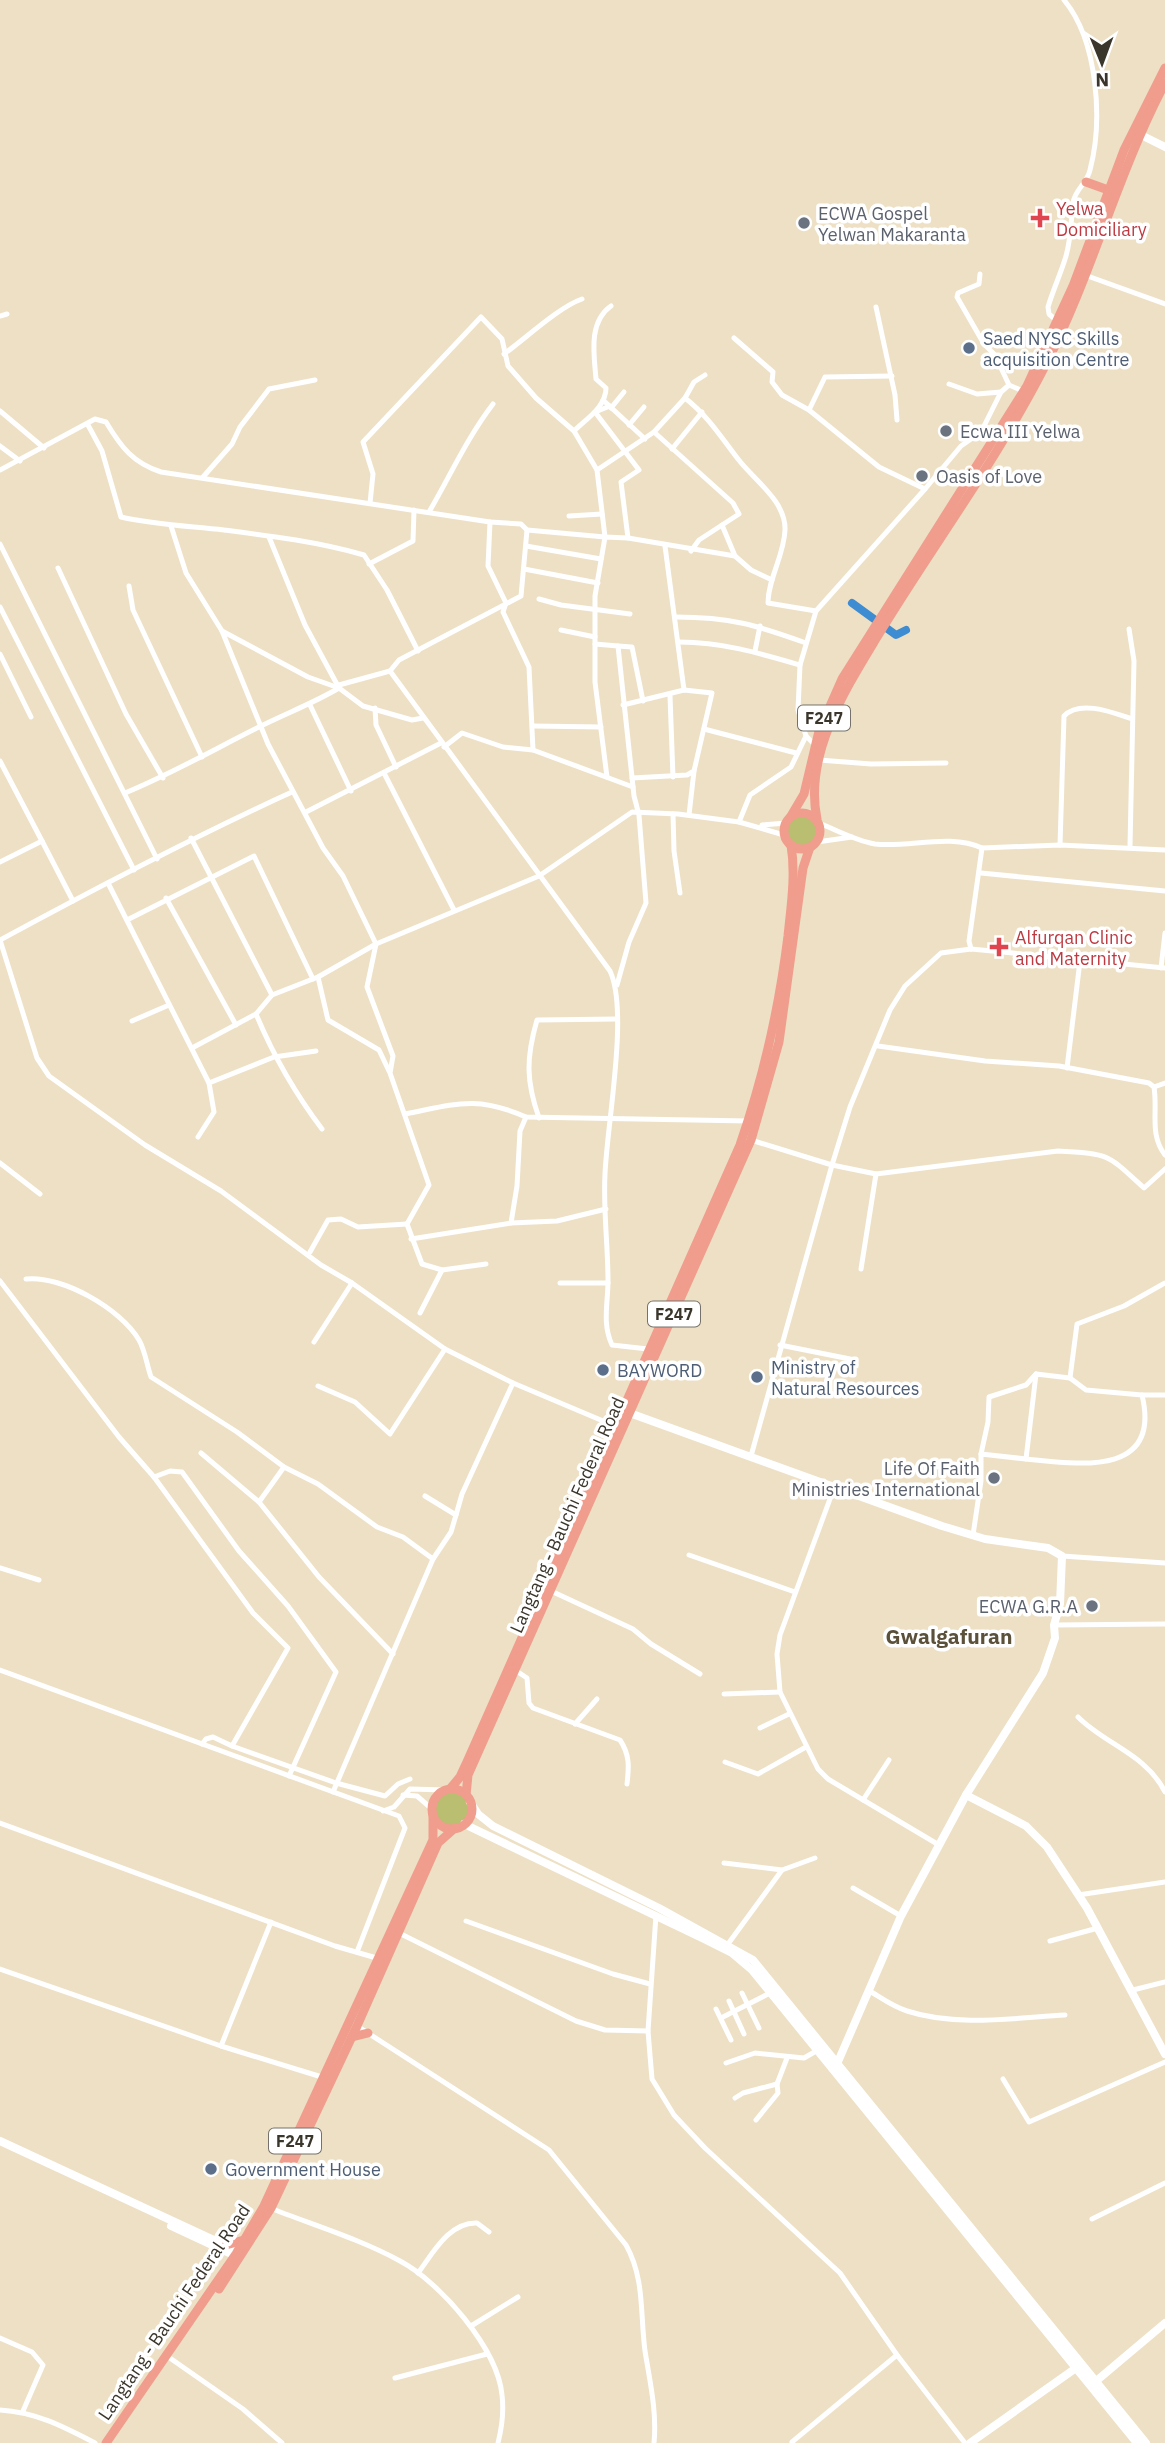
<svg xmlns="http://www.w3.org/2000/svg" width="1165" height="2443" viewBox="0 0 1165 2443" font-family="'IBM Plex Sans',sans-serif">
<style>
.green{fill:#b9be70}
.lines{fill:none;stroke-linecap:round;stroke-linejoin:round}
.river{stroke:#3e8cd1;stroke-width:8}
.street{stroke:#fff;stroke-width:5}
.secondary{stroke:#fff;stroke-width:8}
.primary{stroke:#f09d8d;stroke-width:9}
.health-dot{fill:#e0444e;stroke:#fff;stroke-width:2.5}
.worship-dot{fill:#6b7280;stroke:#fff;stroke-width:2.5}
.service-dot{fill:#5c6f8a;stroke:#fff;stroke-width:2.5}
.labels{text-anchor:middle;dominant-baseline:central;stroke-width:7;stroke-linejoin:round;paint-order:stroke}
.shield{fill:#fff;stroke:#76726b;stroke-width:2}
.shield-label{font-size:16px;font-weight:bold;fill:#3b362b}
.health-label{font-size:18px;fill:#be3a42;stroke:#fff;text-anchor:start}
.worship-label{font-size:18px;fill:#5b616d;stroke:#fff;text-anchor:start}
.service-label{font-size:18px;fill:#4e5e75;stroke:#fff;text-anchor:start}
.street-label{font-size:18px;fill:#3b362b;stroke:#fff}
.quarter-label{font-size:21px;font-weight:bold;fill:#5b5039;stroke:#fff}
</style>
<rect width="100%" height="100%" fill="#ede0c5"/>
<g class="green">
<circle cx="802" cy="831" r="16"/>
<circle cx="452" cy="1808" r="18"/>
</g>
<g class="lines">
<path class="river" d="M852,603L896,635L906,630"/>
<g class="street">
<path d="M980,274L979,284L958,293L957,297L984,344L995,355L1009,385L1023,391"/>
<path d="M1082,274L1165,304"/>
<path d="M876,307L895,395L897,420"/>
<path d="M0,316L7,314"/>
<path d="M1057,321L1049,314L1048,307C1053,290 1061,273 1066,256C1071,239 1071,220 1073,203C1075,189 1087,184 1090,170C1103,121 1098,41 1064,0"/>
<path d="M734,338L773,372L772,382L782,395L809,410"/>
<path d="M504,354C526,338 559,307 582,299"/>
<path d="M892,376L825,377L809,410L879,467L925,489L961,446L981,432L1001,392L1009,385"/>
<path d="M949,384L977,394L1001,392"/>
<path d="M685,398C708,416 721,437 738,459C754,480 786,501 785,530C784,556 768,579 768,603L816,611"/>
<path d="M603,400L645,439"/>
<path d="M610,406L595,412L639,470L621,482L628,538"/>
<path d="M611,408L624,392"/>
<path d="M0,411L44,448"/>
<path d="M88,425L102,451L121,517C156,525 189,526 224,530C271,536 319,542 364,555L387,590L418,651"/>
<path d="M629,425L644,407"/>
<path d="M574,431C586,419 606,407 606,388L596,379C594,355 588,322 611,306"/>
<path d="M654,432L733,503L739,514L699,540L691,551"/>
<path d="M0,446L20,461"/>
<path d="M672,449L702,412"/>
<path d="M0,470L95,419L106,422C121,447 133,463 161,472L490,522L488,566L506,603L503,612L529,667L533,750"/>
<path d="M203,477L232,444L240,427L269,389L315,380"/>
<path d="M370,503L373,474L363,442L481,317L502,339L508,366L536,398L574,431L597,470"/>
<path d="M429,512C450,476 467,438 493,404"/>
<path d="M569,516L602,514"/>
<path d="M490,522L521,524L527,530"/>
<path d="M722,525L735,556"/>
<path d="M171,526L186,573L222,631L268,744L323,848L343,876L376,944L367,987L393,1056L390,1073L429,1185L407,1224L422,1264L442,1270L420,1313"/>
<path d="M0,544L157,859"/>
<path d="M526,546L601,559"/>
<path d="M665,546L684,690"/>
<path d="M369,564L413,541L414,510"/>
<path d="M58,568L126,714L163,778"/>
<path d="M524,569L598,583"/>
<path d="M129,586L133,610L202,757"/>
<path d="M539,599L561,605L630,614"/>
<path d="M0,607L134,870"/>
<path d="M676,617C730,617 756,625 806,643"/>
<path d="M1129,629L1134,661L1130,846"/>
<path d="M561,630L595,637"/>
<path d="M222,631L308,677L339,688L363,706L412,720L423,718"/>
<path d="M679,642C722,642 759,653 800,665"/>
<path d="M595,644L618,646L634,796L639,815L646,903L629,942L617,985"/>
<path d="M618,646L632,647L643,701"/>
<path d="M755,651L760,626"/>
<path d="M0,654L31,717"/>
<path d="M339,685L390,671"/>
<path d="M670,696L673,777"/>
<path d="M310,705L351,791"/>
<path d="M623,705L684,690L712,693L694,771L687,775L632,778"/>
<path d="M375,708L376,725L396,767"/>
<path d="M533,726L601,727"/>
<path d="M704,729L796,753"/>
<path d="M815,745L806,736L798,710L800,665L816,611L925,489"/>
<path d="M444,747L462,733L503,747L533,750L633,787"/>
<path d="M819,760L871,764L946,763"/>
<path d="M0,761L42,841L0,862"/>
<path d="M384,773L454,910"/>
<path d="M607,777L595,682V596L605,537L628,538L735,556L751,570L772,580"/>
<path d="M125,793C171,774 213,750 257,728C284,714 312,704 339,688L305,625L269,537"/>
<path d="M306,812L441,743"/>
<path d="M673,814L674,851L680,893"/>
<path d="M689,815L694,771"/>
<path d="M739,822L750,795L791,767L806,736"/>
<path d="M819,823C836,830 856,841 875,844C909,848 950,833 982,848L1060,845L1165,850"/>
<path d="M762,825L786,823"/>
<path d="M191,838L272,995"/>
<path d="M42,841L73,901"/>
<path d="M817,842L852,837"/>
<path d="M1060,845L1064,716C1080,699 1114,713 1132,719"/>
<path d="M981,873L1165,891"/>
<path d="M108,883L209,1083"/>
<path d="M166,898L236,1025"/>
<path d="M127,920L254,856L313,979"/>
<path d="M0,940L37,1058L49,1076L145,1145L221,1191L321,1265L352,1283L445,1349"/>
<path d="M0,940C96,888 193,837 292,792"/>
<path d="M971,949L969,941L982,848"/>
<path d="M1161,968L1165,933"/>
<path d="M318,977L328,1020L379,1050L389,1071"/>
<path d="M132,1021L169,1005"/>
<path d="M878,1046L985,1061L1059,1066L1149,1083L1154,1087C1158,1112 1149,1134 1165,1155"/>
<path d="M192,1048L256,1014"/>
<path d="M1067,1068L1080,961"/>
<path d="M1154,1087L1165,1083"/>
<path d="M405,1114C456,1104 476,1095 526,1117L748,1121"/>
<path d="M539,1118C526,1081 526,1058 537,1020L617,1019"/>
<path d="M322,1129C294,1092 274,1057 256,1014L272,995L318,977L376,944L539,876L632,812L678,814L739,822L784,835"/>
<path d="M198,1137L214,1112L209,1083L274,1057L316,1051"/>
<path d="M751,1140L832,1165L850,1107L890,1010L905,986L941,953L971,949L1165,968"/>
<path d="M0,1163L40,1194"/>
<path d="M511,1223L517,1186L520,1131L526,1117"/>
<path d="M411,1239L511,1223L557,1221L606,1209"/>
<path d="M310,1252L328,1220L341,1219L358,1227L407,1224"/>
<path d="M861,1269L876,1174"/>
<path d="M442,1270L486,1264"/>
<path d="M26,1279C62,1275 121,1309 139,1340C145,1350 147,1366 151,1377L237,1432L284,1467"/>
<path d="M0,1281L119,1437L154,1477L253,1613L288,1648L232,1746L213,1737L206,1739L202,1744"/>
<path d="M560,1283H608"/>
<path d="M314,1342L352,1283"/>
<path d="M780,1345L850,1359"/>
<path d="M648,1349L612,1345C602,1323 608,1304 608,1281C608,1245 603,1209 605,1174C607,1124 629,1011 610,971L390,671L399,660L521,596L527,530L605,537L597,470L654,432L685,398L694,382L705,375"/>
<path d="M318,1386L355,1402L390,1434L445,1349L513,1383L615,1426"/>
<path d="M1142,1395H1165"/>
<path d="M201,1453L259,1502L319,1577L393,1654"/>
<path d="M981,1454L988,1422L989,1397L1026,1385L1036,1374"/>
<path d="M751,1456L832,1165L876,1174L1058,1151C1110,1154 1106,1153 1144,1188L1165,1169"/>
<path d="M1026,1459C1077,1464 1162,1478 1142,1395L1086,1390L1070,1378"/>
<path d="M154,1477L170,1471L182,1472L239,1551L288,1606L336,1672L289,1776"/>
<path d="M834,1488L780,1635L777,1654L780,1692L818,1769L828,1779L939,1845"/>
<path d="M259,1502L284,1467L318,1484L377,1527L403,1537L433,1559"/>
<path d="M456,1515L462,1494L513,1383"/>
<path d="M973,1535L981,1481V1454L1026,1459L1036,1374L1070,1378L1077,1324L1124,1306L1165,1283"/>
<path d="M689,1555L795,1592"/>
<path d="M1062,1556L1165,1563"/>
<path d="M0,1568L39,1580"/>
<path d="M551,1591L633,1629L651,1644L700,1674"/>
<path d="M1054,1625L1165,1624"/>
<path d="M0,1670L399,1816L405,1828L357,1952"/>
<path d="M515,1670L527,1678L529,1703L533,1708L620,1740C630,1755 629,1767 627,1784"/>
<path d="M724,1694L780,1692"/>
<path d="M1078,1717C1106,1745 1146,1754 1165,1792"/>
<path d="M575,1724L597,1699"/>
<path d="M760,1728L789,1714"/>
<path d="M232,1746L336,1783L385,1796L398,1784L410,1779"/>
<path d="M725,1762L758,1774L806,1747"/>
<path d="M333,1792L433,1559L451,1532L456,1515L425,1496"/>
<path d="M403,1795L417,1796L432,1809"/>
<path d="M863,1800L889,1760"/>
<path d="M383,1811L394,1807L410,1789L446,1790"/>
<path d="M0,1823L335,1946L380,1959"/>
<path d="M724,1863L782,1870"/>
<path d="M853,1888L901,1916"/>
<path d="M1078,1895L1165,1882"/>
<path d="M656,1915L648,2031L652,2079L674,2115L705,2148L840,2273L897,2355L965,2443"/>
<path d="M466,1921L613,1974L650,1984"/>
<path d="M399,1933L576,2021L605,2030L648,2031"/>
<path d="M1050,1941L1098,1928"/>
<path d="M728,1944L782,1870L815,1858"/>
<path d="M0,1969L221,2046L325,2078"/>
<path d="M868,1990C880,1997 893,2007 907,2011C956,2027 1014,2018 1065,2015"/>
<path d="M1133,1990L1165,1982"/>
<path d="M742,1993L759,2028"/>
<path d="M729,2001L744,2034"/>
<path d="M716,2009L731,2040"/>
<path d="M721,2018L772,1992"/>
<path d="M357,2026L549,2150L626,2245C645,2279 640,2314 645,2351C650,2382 657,2412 654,2443"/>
<path d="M221,2046L271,1922"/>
<path d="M726,2063L755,2053L804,2058L818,2050"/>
<path d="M1003,2079L1029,2122L1165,2062"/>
<path d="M735,2098L743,2093L777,2084"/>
<path d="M756,2120L778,2093L777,2084L787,2058"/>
<path d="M270,2208C313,2225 360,2239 400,2261C440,2282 498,2349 502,2395C504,2411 502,2427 498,2443"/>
<path d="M1092,2219L1165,2183"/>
<path d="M418,2273C433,2253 449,2222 477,2223L489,2232"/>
<path d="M471,2326L518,2297"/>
<path d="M0,2338L32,2352L43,2365L23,2411"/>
<path d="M167,2356L243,2409L282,2443"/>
<path d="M395,2378L487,2354"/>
<path d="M0,2410C36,2412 64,2427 95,2443"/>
<path d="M792,2442L897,2355"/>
</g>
<g class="secondary">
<path d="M1139,134L1165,147"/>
<path d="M624,1411L942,1526L985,1539L1048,1548L1062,1556L1060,1604L1054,1625L1055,1638L1043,1673L966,1795L901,1916L837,2064L832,2068"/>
<path d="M966,1795L1026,1826L1047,1847L1087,1908L1165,2054"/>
<path d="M470,1802L478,1814L493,1826L659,1908L753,1960L1146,2443"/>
<path d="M464,1824L704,1939L732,1953L752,1970L1137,2443"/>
<path d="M0,2141L233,2249L237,2258"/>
<path d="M171,2226L231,2254L239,2253"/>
<path d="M1095,2382L1165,2323"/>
<path d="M970,2443L1076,2368"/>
</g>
<g class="primary">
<path d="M1086,182L1111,191"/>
<circle cx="802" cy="831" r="18"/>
<path d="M791,816L804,794L819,731L842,679L1027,386L1073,286L1124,150L1165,68"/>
<path d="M817,819C804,757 843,693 874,642C930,549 996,462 1045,366C1092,275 1117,174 1165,83"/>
<path d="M450,1789L460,1777L467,1762L740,1145C764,1076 779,1009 788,936C791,906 796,875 791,845"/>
<circle cx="452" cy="1809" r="20"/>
<path d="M466,1795L468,1775L751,1140L779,1042L803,868L810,847"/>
<path d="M352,2037L368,2033"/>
<path d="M226,2245L244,2240"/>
<path d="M219,2289L271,2208L357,2026L438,1843L455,1828"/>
<path d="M106,2443L236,2254L264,2206L433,1840V1815"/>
</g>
</g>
<g class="health-dot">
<path d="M1036.5 207.5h7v7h7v7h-7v7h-7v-7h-7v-7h7z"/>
<path d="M995.5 936.5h7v7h7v7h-7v7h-7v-7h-7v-7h7z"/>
</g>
<g class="worship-dot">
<circle cx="804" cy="223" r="7"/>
<circle cx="946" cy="431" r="7"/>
<circle cx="922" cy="476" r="7"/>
<circle cx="994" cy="1478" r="7"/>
<circle cx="1092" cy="1606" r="7"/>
</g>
<g class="service-dot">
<circle cx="969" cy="348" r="7"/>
<circle cx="603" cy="1370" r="7"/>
<circle cx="757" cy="1377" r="7"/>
<circle cx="211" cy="2169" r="7"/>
</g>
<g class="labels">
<g class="shield">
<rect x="798" y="705.5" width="52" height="25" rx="5"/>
<rect x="648" y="1301.5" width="52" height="25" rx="5"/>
<rect x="269" y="2128.5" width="52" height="25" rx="5"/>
</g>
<g class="shield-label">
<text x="824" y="718">F247</text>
<text x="674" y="1314">F247</text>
<text x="295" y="2141">F247</text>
</g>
<g class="health-label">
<text x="1056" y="208">Yelwa<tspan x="1056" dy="21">Domiciliary</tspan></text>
<text x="1015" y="937">Alfurqan Clinic<tspan x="1015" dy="21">and Maternity</tspan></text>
</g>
<g class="worship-label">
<text x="818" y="213">ECWA Gospel<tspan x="818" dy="21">Yelwan Makaranta</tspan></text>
<text x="960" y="431">Ecwa III Yelwa</text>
<text x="936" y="476">Oasis of Love</text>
<text x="980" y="1468" text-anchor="end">Life Of Faith<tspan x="980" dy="21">Ministries International</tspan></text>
<text x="1078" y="1606" text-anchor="end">ECWA G.R.A</text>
</g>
<g class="service-label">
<text x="983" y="338">Saed NYSC Skills<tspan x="983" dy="21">acquisition Centre</tspan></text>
<text x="771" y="1367">Ministry of<tspan x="771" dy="21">Natural Resources</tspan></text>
<text x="617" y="1370">BAYWORD</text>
<text x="225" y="2169">Government House</text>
</g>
<g class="street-label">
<text transform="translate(567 1515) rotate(-66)">Langtang - Bauchi Federal Road</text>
<text transform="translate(174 2312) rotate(-56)">Langtang - Bauchi Federal Road</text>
</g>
<g class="quarter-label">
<text x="949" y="1636">Gwalgafuran</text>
</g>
</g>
<g transform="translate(1102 63) rotate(179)" stroke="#ffffff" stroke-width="5" paint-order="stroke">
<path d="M0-5L12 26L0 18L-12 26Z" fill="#3b362b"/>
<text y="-10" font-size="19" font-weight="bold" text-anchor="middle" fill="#3b362b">N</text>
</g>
</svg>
